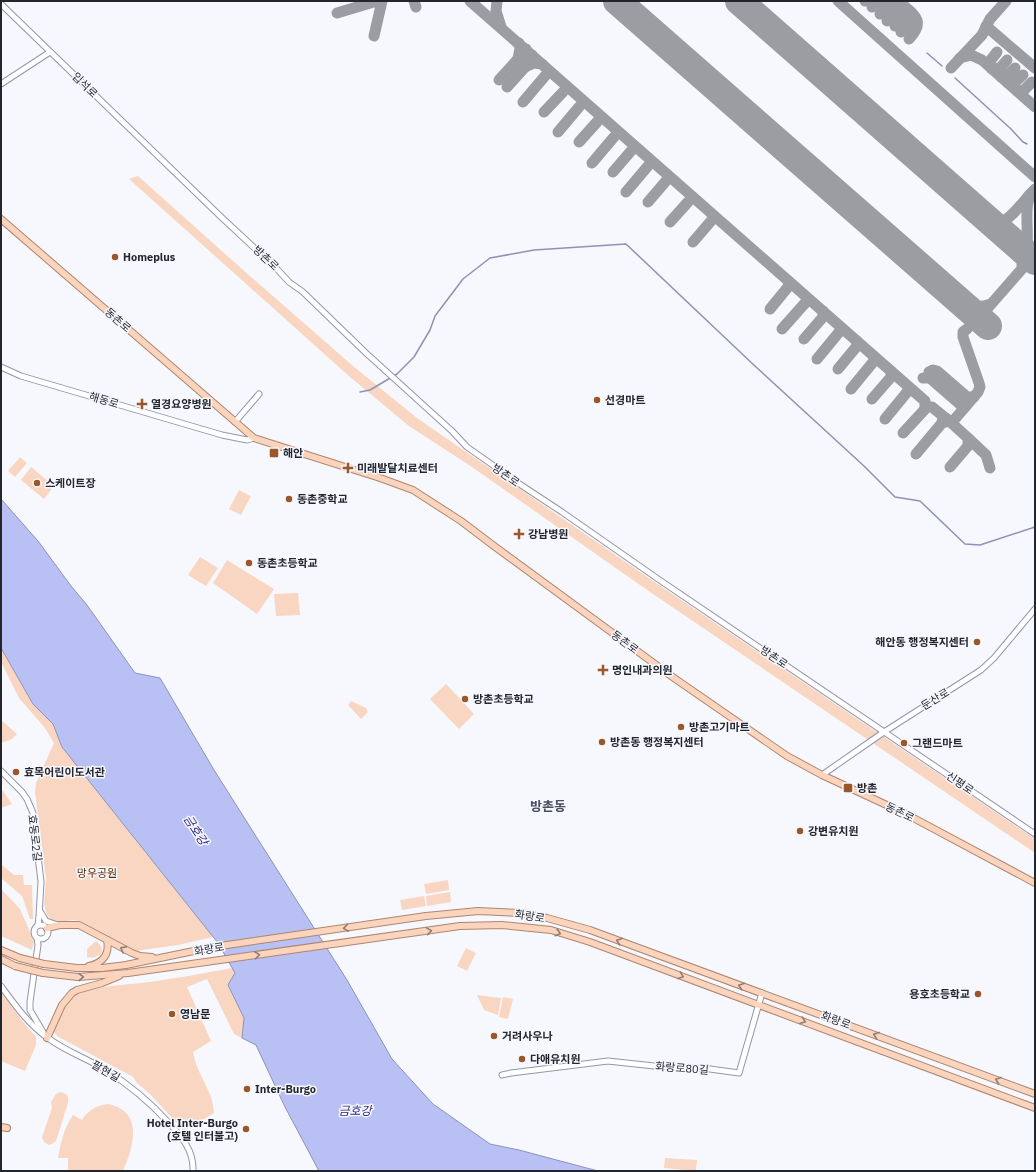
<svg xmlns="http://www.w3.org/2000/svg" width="1036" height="1172" viewBox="0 0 1036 1172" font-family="'IBM Plex Sans','Noto Sans KR',sans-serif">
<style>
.green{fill:#f8d6c2}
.water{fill:#b9c0f3;stroke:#8c92b8}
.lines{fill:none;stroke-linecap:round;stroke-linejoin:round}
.stream{stroke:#8c92b8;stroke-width:1.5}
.taxiway{stroke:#9c9da3;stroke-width:11}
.runway{stroke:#9c9da3;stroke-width:28}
.minor-casing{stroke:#9396ac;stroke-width:7}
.major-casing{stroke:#ae856e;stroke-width:8}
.minor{stroke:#fff;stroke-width:5}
.major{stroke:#fbd4bd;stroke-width:6}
.major-bridge-casing{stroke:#ae856e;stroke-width:8;stroke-linecap:butt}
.major-bridge{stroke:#fbd4bd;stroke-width:6}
.oneway{stroke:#907d76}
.poi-dot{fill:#9b5729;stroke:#f7f8fd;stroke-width:1.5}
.labels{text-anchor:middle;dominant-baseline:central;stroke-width:3;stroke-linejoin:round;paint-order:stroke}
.street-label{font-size:11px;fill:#24262e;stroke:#f7f8fd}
.poi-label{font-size:11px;font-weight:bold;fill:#24262e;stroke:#f7f8fd;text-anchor:start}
.park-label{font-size:11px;fill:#5e2b00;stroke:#f7f8fd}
.water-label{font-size:12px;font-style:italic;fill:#2d2885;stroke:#f7f8fd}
.quarter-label{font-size:13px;font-weight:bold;fill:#4b4e62;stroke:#f7f8fd}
</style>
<rect width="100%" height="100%" fill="#f7f8fd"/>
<g class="green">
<path d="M138,176L242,269L353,366L417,418L656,583L1035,839V853L650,592L469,465L409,426L350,377L129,179Z"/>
<path d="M20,457L27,463L15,477L8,471Z"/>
<path d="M31,467L54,486L44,499L21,480Z"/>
<path d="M239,490L251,496L241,515L229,509Z"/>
<path d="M200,557L218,568L206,586L188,575Z"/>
<path d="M227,560L274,589L257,614L213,583Z"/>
<path d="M298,593L300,615L276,616L274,594Z"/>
<path d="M1,648L33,704L53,724L62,747L213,937L178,945L135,951L80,921L74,920L57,922L50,919L47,915L44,904L46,879L35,792L36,783L54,743L45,728L19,698L1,662Z"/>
<path d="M446,684L474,714L459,729L430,699Z"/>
<path d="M351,701L366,708L368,712L361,719L348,705Z"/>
<path d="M1,720L17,734L12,739L1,743Z"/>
<path d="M3,791L12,804L1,808V792Z"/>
<path d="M1,864L14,875H23L24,885H32L33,919H30L22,896L1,878Z"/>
<path d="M448,880L449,890L426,894L424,884Z"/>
<path d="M1,889L20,909L34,941L32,950L1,936Z"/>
<path d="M450,892L451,902L427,906L426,896Z"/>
<path d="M424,896L426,906L402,910L400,900Z"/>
<path d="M96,941L101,946L102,952C97,958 93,958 87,957V949Z"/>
<path d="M466,948L476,953L467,971L457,966Z"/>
<path d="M232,968L235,973L228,985L244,1018L242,1038L234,1034L207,979L187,987L211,1041L193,1052C196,1070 205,1081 211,1097C213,1102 213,1108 214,1113L184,1131L151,1095L137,1083L133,1077L57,1036C52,1030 53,1025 56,1019C60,1011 64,1002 72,997C91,985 128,985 150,982C177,978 205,973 232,968Z"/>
<path d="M1,991L23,1022L36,1037V1045L25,1071L1,1061Z"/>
<path d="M477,995L501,998L498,1015L484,1010Z"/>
<path d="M503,997L513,999L508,1019L499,1017Z"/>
<path d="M60,1092C67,1093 69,1096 68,1103L56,1141L52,1144L49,1145L44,1142L42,1137L52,1108L51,1102L56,1094Z"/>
<path d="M108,1104C144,1111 134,1147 123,1171H68V1158H58C61,1142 64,1128 73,1115L82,1120C89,1109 96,1106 108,1104Z"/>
<path d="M665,1158L697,1160L696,1171L664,1168Z"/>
</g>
<path class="water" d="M1,499L38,541L71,586L87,605L135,673L160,678L214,770L347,980L392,1059L433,1104L490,1144L519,1150L598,1171H319L285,1107L256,1045L242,1038L244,1018L228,985L235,973L218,943L210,933L62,747L53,724L33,704L1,648Z"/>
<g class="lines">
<g class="stream">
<path d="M927,53L942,66"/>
<path d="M955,78L1011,129L1023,142L1027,144"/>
<path d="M360,392L370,390L397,374L414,357L430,330L435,316L463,279L490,258L534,250L626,244L756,367L864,466L895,497L920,501L965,544L980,545L1035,527"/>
</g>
<g class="taxiway">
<path d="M414,1L416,7"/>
<path d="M470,1L925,401V408"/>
<path d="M497,1L496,11L501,27"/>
<path d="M838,1L1035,177"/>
<path d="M865,1H866"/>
<path d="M898,1C913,14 927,20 909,39"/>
<path d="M872,7L878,1"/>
<path d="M337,13L377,1"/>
<path d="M880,14L887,7L889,1"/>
<path d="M887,21L896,11V1"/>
<path d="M895,26C901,20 906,14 902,5"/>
<path d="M986,26L1035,68"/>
<path d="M901,32C908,26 913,20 909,11"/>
<path d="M374,36L382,1"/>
<path d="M519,43L520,48L518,59L527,55H532"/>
<path d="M526,49L528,58L525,67L534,63L542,64"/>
<path d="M960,58L971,55L982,60L1035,107"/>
<path d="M951,68L982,35L990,19L1006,1"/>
<path d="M991,68L990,61L997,52"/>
<path d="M992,69L1000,68L1007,60"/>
<path d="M1001,77L1008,75L1015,68"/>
<path d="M499,80L518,59"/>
<path d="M1007,81L1008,83H1014L1023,75"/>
<path d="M1015,86L1017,91H1023L1032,82"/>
<path d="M507,87L525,67"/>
<path d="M523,102L545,76"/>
<path d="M544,112L563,92"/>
<path d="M558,132L579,107"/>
<path d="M579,142L597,122"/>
<path d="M592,163L614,137"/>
<path d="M613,172L631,151"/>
<path d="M626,192L648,166"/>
<path d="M648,202L666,181"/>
<path d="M989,220C992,221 995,223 998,223C1009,222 1023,202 1030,194"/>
<path d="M670,222L688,202"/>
<path d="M693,242L711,221"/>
<path d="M1022,265C1025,259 1027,252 1027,244C1029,229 1022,199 1035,189"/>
<path d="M963,304C974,307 980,308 991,304"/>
<path d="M770,309L788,287L789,282"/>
<path d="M979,318L1035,254"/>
<path d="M782,329L806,302"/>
<path d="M804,339L823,317V311"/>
<path d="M817,359L840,331"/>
<path d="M838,369L857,346V341"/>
<path d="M929,372L933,370L937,371L967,397H974"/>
<path d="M923,378H930L961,405L966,406"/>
<path d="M851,389L874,361"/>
<path d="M872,399L891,377V371"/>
<path d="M946,418L968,438V446L950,467"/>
<path d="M885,419L908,391"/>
<path d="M903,433L927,407H932L943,416L942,423"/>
<path d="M968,438L986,455L990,468"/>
<path d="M916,454L942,423L954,420L978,392L980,387L979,383L963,337V332L967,329"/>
</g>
<g class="runway">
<path d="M617,1L988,326"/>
<path d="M739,1L1035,261"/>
</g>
<defs>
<g id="minor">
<path d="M1,4L218,214L278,270L289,282L303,292L366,353L452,431L467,447L521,485L562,512L661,581L1035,834"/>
<path d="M1,84L50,52"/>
<path d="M1,367L21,376L222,435L247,440L254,438"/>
<path d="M235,422L259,394"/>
<path d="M1,771L22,792L27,799L33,813L41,882L39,916L38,925"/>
<path d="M822,775L884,732L981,670L994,658L1035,609"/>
<path d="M40,911L46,921L58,925"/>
<circle cx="41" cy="932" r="7"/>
<path d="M37,938L38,945L30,1002V1010L43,1032"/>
<path d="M1,986C15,1005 28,1024 48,1038C65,1051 86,1058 104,1069C130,1085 149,1101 169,1123C182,1137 194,1151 193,1171"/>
<path d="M502,1075L511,1073L608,1061L654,1066L710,1069L739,1073L762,993"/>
</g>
<g id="major">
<path d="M1,219L254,438L380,478L413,490L461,521L494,546L674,678L787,756L822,775L906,814L1035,883"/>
<path d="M47,928L60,925H79L132,953L140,956L152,957"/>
<path d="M1,950L20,958"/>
<path d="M1,959L15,966"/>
<path d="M44,964L77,968H102L126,965L213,947L426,916L478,911L521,913L547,918L590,930L1035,1094"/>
<path d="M89,966C103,963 110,954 107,940"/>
<path d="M43,973L78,977L128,973L460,926L502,925L551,930L590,942L1035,1108"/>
<path d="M47,1038L62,1005L72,993L77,990L102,983L119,976"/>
<path d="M1,1127L7,1128"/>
</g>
</defs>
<use href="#minor" class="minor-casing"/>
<use href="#major" class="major-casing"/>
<use href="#minor" class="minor"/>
<use href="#major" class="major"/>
<defs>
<g id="major-bridge">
<path d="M20,958L44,964"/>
<path d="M15,966L43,973"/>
</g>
</defs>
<use href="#major-bridge" class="major-bridge-casing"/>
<use href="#major-bridge" class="major-bridge"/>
</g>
<defs><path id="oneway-chevron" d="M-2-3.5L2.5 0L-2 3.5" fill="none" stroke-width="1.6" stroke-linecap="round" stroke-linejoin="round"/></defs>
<g class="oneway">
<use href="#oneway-chevron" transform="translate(346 928) rotate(172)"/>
<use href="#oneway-chevron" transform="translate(429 931) rotate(-9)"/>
<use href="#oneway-chevron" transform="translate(558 933) rotate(17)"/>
<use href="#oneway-chevron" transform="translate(619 941) rotate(-160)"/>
<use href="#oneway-chevron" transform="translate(123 949) rotate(-152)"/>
<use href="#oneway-chevron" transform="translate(257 955) rotate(-8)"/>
<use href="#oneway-chevron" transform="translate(681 976) rotate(20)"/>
<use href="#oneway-chevron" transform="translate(81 977) rotate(-2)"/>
<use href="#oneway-chevron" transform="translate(741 986) rotate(-160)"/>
<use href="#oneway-chevron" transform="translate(803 1021) rotate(20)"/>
<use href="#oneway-chevron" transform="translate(876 1035) rotate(-160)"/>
<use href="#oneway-chevron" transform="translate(998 1080) rotate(-160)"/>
</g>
<g class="poi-dot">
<circle cx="115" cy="257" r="4"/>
<circle cx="597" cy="400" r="4"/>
<path d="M140 398h4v4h4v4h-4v4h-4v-4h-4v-4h4z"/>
<rect x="269" y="448" width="10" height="10" rx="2"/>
<path d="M346 462h4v4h4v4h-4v4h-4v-4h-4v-4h4z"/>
<circle cx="37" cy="483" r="4"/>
<circle cx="289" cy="499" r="4"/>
<path d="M517 528h4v4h4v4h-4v4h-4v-4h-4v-4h4z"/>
<circle cx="249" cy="563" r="4"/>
<circle cx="977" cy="642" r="4"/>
<path d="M601 664h4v4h4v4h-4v4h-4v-4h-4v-4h4z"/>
<circle cx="465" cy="699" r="4"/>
<circle cx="681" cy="727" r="4"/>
<circle cx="602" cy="742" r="4"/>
<circle cx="904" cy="743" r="4"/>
<circle cx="16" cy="772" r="4"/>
<rect x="843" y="783" width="10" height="10" rx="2"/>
<circle cx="800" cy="831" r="4"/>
<circle cx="978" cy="994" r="4"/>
<circle cx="172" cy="1014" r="4"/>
<circle cx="494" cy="1036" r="4"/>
<circle cx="522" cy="1059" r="4"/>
<circle cx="247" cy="1089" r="4"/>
<circle cx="246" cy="1129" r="4"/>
</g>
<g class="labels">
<g class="street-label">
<text transform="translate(85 85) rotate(44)">입석로</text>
<text transform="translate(266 258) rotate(43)">방촌로</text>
<text transform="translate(118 320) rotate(41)">동촌로</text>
<text transform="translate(104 400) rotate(17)">해동로</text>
<text transform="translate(506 475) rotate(35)">방촌로</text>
<text transform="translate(625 642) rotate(36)">동촌로</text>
<text transform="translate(774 657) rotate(34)">방촌로</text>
<text transform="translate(935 699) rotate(-31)">둔산로</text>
<text transform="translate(960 783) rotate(34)">신평로</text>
<text transform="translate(900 812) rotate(26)">동촌로</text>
<text transform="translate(35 838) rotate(83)">효동로2길</text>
<text transform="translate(530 916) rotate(9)">화랑로</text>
<text transform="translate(209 949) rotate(-10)">화랑로</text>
<text transform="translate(836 1020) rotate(20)">화랑로</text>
<text transform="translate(682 1068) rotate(4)">화랑로80길</text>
<text transform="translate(106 1071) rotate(30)">팔현길</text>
</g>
<g class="poi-label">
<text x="123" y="257">Homeplus</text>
<text x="605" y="400">선경마트</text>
<text x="151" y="404">열경요양병원</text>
<text x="283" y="453">해안</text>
<text x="357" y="468">미래발달치료센터</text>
<text x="45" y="483">스케이트장</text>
<text x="297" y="499">동촌중학교</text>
<text x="528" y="534">강남병원</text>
<text x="257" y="563">동촌초등학교</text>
<text x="969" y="642" text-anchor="end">해안동 행정복지센터</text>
<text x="612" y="670">명인내과의원</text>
<text x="473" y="699">방촌초등학교</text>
<text x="689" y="727">방촌고기마트</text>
<text x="610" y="742">방촌동 행정복지센터</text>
<text x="912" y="743">그랜드마트</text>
<text x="24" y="772">효목어린이도서관</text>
<text x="857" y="788">방촌</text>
<text x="808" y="831">강변유치원</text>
<text x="970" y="994" text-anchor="end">용호초등학교</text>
<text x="180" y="1014">영남문</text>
<text x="502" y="1036">거려사우나</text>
<text x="530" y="1059">다애유치원</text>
<text x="255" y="1089">Inter-Burgo</text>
<text x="238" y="1123" text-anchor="end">Hotel Inter-Burgo<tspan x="238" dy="13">(호텔 인터불고)</tspan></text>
</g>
<g class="park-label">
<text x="97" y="873">망우공원</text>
</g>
<g class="water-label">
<text transform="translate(196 830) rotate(57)">금호강</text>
<text x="355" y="1110">금호강</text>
</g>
<g class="quarter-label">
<text x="548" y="806">방촌동</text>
</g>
</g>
<rect width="1036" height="1172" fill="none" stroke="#24262e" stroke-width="4"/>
</svg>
